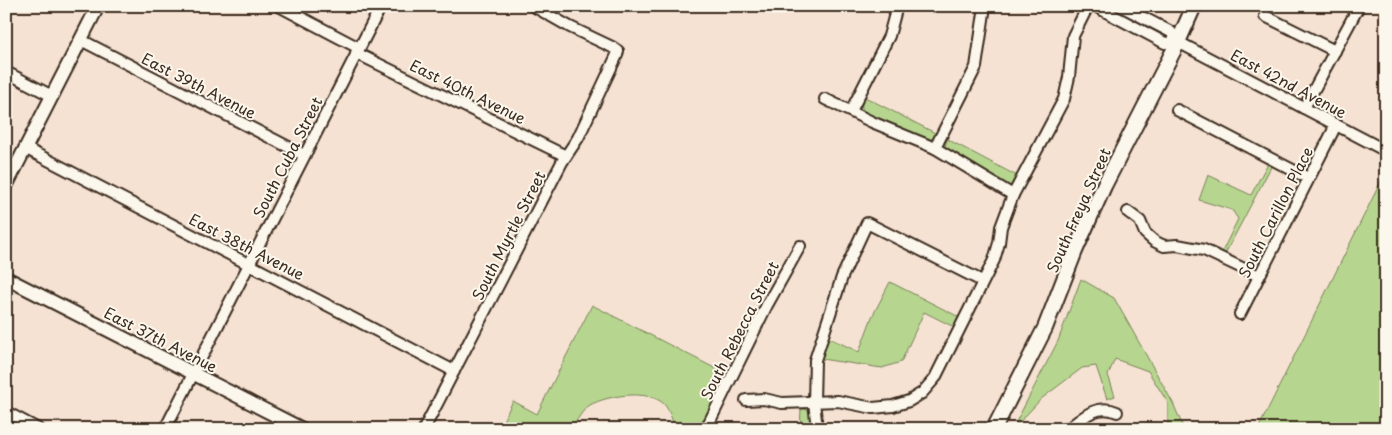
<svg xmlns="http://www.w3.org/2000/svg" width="1392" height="435" viewBox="0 0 1392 435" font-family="'Playpen Sans',sans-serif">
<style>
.green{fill:#b6d68f;stroke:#788056}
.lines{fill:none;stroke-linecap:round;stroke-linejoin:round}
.minor-casing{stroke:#3b2a1e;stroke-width:14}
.tertiary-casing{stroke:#3b2a1e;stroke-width:16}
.secondary-casing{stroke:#3b2a1e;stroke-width:18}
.minor{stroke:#fbf7ec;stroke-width:10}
.tertiary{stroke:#fbf7ec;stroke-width:12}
.secondary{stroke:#fbf7ec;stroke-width:14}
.labels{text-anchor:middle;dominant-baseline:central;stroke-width:4;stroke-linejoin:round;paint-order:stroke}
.street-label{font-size:15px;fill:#3b2a1e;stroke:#fbf7ec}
</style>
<rect width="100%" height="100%" fill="#f5e2d3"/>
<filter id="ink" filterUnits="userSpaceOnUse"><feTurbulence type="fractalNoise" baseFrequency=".02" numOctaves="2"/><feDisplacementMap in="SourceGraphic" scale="10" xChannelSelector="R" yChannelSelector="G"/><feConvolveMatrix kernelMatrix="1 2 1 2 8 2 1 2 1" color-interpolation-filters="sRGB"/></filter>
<g filter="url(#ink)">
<g class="green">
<path d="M865,97L937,134L935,138L929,140L866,114C860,108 861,104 865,97Z"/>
<path d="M947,139L1019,177L1012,187L1007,186L948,151L945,147Z"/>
<path d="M1268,163L1272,165L1225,254L1222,252L1238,219L1232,210L1199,200L1208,175L1251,195Z"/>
<path d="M1386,171V429H1258Z"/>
<path d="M1081,279L1114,298L1173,403L1184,429H1166L1168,423V403L1148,371L1115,359L1108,375L1115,396L1107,399L1096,366L1082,368L1041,399L1017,425L1016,422L1058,341Z"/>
<path d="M890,282L961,318L956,328L924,312L901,362L882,368L821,359L827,337L859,352L872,317Z"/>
<path d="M592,305L728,375L708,415L696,425L694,429H675C672,420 670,411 664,404C649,389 608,395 590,405C583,409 576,422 571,429H505L500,427L513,401L537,414Z"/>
<path d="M801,409C812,408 813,419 816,429H800Z"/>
</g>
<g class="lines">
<defs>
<g id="minor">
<path d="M279,6L359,48"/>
<path d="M1095,6L1165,43L1178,42"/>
<path d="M1121,6L1171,32L1178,42L1386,151"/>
<path d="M1265,16L1335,51"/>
<path d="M81,40L304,155"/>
<path d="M356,53L566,156"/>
<path d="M6,72L52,96"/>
<path d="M825,99L872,122L935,148L1013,195"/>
<path d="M1304,108L1359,6"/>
<path d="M1177,110L1308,178"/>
<path d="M851,111L889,36L897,6"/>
<path d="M25,148L454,371"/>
<path d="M935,148L976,67L985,6"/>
<path d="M1128,212L1140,221L1145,233L1154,241L1164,246L1177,245L1204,250L1259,276"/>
<path d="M1240,314L1333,131L1334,124"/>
<path d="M746,400L764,399L782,403L838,401L873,408L893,406L909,401L922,393L935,378L994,260L999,243L1001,227L1013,195L1064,99L1069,77L1073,36L1088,6"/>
<path d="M6,412L38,429"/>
<path d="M165,429L381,6"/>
<path d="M424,429L562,162L578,138L617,55L618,51L612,47L570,27L533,6"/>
<path d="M706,429L767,305L800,246"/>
<path d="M817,429L814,402L815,360L842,277L867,223L982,281"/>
<path d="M1068,429C1083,417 1098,403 1117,412"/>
</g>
<g id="tertiary">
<path d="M6,186L98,6"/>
<path d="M6,278L302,429"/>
</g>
<path id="secondary" d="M994,429L1045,328L1075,251L1104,186L1178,42L1194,6"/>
</defs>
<use href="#minor" class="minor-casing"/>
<use href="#tertiary" class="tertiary-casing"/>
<use href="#secondary" class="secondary-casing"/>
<use href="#minor" class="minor"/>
<use href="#tertiary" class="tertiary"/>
<use href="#secondary" class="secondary"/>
</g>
</g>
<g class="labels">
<g class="street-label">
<text transform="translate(1289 83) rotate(28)">East 42nd Avenue</text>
<text transform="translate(199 85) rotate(27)">East 39th Avenue</text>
<text transform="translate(468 91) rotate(26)">East 40th Avenue</text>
<text transform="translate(287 157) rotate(-63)">South Cuba Street</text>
<text transform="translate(1078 210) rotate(-66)">South Freya Street</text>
<text transform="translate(1275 212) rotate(-63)">South Carillon Place</text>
<text transform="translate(508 235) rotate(-63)">South Myrtle Street</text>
<text transform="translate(247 246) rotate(27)">East 38th Avenue</text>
<text transform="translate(739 330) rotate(-63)">South Rebecca Street</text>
<text transform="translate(161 339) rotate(27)">East 37th Avenue</text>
</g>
</g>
<rect width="1392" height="435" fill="none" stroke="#fbf7ec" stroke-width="25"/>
<rect x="12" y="12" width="1367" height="410" fill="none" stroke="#3b2a1e" stroke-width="2" filter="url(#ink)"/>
</svg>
